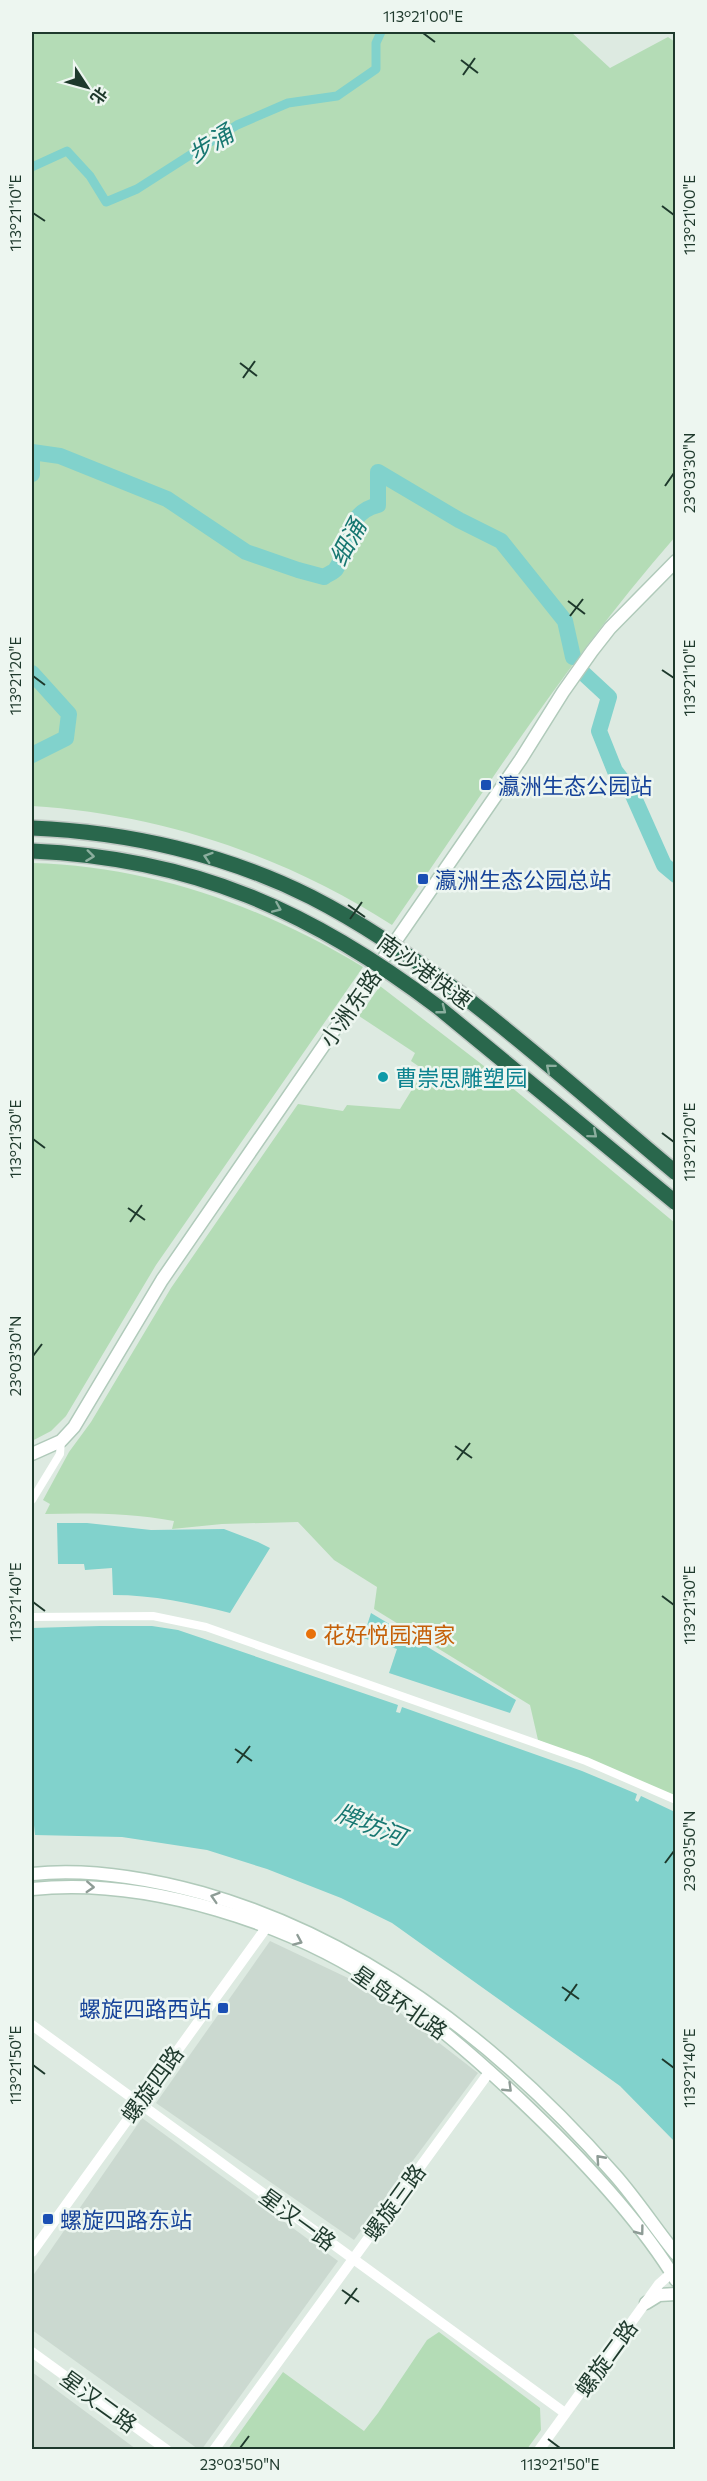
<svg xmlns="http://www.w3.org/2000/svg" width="707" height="2481" viewBox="0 0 707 2481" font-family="Commissioner,'Noto Sans SC',sans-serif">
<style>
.built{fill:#cbd9d0}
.green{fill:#b4dcb6}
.water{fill:#81d2cc}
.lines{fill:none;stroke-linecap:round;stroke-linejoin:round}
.canal{stroke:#81d2cc;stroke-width:9}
.river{stroke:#81d2cc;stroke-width:16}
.secondary-casing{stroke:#b0caba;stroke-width:15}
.minor{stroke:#fff;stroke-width:8}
.tertiary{stroke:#fff;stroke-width:10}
.secondary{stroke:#fff;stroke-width:12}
.motorway-bridge-casing{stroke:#c0c8c4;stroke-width:18;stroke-linecap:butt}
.motorway-bridge{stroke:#29674c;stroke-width:15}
.oneway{stroke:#8bae9e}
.oneway2{stroke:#8e9c96}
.ticks{fill:none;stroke:#1e392c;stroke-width:2}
.transit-dot{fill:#1a4fb4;stroke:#edf6f0;stroke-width:2}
.culture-dot{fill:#0f9aa8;stroke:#edf6f0;stroke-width:2}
.food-dot{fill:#e8710a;stroke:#edf6f0;stroke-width:2}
.labels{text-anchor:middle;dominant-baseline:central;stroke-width:5;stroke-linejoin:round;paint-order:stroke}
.transit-label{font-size:22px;fill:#164399;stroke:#edf6f0;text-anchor:start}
.street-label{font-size:22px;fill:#1e392c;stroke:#edf6f0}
.culture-label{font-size:22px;fill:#0d838f;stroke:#edf6f0;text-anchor:start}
.food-label{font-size:22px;fill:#c56008;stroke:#edf6f0;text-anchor:start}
.water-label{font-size:24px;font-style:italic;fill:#177771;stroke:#edf6f0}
.neatline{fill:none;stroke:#1e392c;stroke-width:2}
.ticks-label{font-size:15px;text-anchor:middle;fill:#1e392c}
</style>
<rect width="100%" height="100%" fill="#ddeae1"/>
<g class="built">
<path d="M270,1941L367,1987L478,2073L354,2240L156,2103Z"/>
<path d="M142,2118L338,2261L202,2449H198L32,2330V2277Z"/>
<path d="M32,2372L136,2449H32Z"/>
</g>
<g class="green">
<path d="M32,32H571L610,68L668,37L675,42V537C569,658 483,793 392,925C284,855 159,814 32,806Z"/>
<path d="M32,863C151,866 262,906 363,967L156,1265L66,1416L51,1431L32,1441Z"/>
<path d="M380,986L510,1086L675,1223V1797L538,1740L530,1705L374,1609L377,1587L334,1560L298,1522L222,1524L172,1529L174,1521C130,1513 89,1513 45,1514L50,1504L43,1500L69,1452L91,1422L171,1288L298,1104L343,1111L347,1105L400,1109L424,1070L411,1061L415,1053L359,1016Z"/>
<path d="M439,2332L540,2408L541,2430L527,2449H228L283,2372L364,2431L378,2413L427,2340Z"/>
</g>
<g class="water">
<path d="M57,1523H87L151,1530L224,1529L258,1542L270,1548L230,1613C191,1603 153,1595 113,1595L112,1568L85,1570L84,1564H58Z"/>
<path d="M371,1613L516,1700L510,1713L389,1673L397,1649L363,1638Z"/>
<path d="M100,1626H152L178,1630L398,1705L396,1712L400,1713L402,1707L582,1771L637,1794L635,1800L638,1802L641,1796L675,1812V2142L620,2086L392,1923L341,1898L267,1869L207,1850L122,1837L35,1835L34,1825H32V1628Z"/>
</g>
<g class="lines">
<path class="canal" d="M32,167L67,151L90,176L106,202L137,189L237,125L288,103L337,96L376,69V43L381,32"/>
<g class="river">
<path d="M32,452L60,456L167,499L246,552L298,570L324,577C328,574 334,572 336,569C351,546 344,513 378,505V472L459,520L501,541L565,621L573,657"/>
<path d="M32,458V474"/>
<path d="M582,672L609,697L599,731L615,771L632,793L664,865L676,875"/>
<path d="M32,673L69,714L66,738L32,755"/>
</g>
<defs>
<g id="secondary">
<path d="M32,1454L61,1441L74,1427L162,1280L521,759L563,692L592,651L610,628L676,561"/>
<path d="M32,1874C88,1868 147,1878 202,1893C367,1940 503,2047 615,2175C637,2200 655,2228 676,2254"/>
<path d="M32,1889C148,1877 291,1923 387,1989C439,2025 487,2068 532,2111C583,2160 640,2221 676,2280"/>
<path d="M646,2303L659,2295L676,2294"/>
</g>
</defs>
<use href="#secondary" class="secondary-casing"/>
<g class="minor">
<path d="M32,1500L60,1454L61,1441"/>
<path d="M32,1617L153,1616L206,1627L586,1761L676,1800"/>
</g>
<g class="tertiary">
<path d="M32,2025L565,2413"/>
<path d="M32,2252L266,1928L269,1920"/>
<path d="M32,2352L167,2450"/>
<path d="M214,2450L490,2071"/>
<path d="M539,2450L659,2284L676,2269"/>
</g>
<use href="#secondary" class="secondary"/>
<defs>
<g id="motorway-bridge">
<path d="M32,828C128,832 225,854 311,897C442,964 563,1079 676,1173"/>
<path d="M32,851C193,858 311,911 438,1007L676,1203"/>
</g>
</defs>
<use href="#motorway-bridge" class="motorway-bridge-casing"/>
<use href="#motorway-bridge" class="motorway-bridge"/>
</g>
<defs><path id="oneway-chevron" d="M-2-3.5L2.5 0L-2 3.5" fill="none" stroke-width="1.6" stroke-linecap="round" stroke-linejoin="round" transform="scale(1.5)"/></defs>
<g class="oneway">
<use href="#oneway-chevron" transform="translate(90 856) rotate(7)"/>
<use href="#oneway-chevron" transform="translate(208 857) rotate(-162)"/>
<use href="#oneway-chevron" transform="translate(277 908) rotate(23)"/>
<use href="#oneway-chevron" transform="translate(442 1010) rotate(38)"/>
<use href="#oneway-chevron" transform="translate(550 1068) rotate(-140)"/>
<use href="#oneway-chevron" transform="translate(593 1134) rotate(40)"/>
</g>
<g class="oneway2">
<use href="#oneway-chevron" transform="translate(90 1887) rotate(3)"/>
<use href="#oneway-chevron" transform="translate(215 1897) rotate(-163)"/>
<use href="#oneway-chevron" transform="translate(298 1941) rotate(24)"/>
<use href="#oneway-chevron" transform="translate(508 2088) rotate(44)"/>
<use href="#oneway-chevron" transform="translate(600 2159) rotate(-132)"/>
<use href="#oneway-chevron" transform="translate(640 2231) rotate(53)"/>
</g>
<path class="ticks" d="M423,33L435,42M461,60L478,73M463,75L475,58M662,206L674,215M33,213L45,221M240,363L257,376M243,378L255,361M665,486L674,473M568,601L585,614M570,616L583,599M662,670L674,678M33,676L45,685M348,905L365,917M350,919L362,902M662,1133L674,1142M33,1139L45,1148M128,1208L145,1220M130,1222L142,1205M33,1356L42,1344M455,1446L472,1458M457,1460L470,1443M662,1596L674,1605M33,1602L45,1611M235,1749L252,1761M237,1763L250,1746M665,1863L674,1851M562,1987L579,1999M565,2001L577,1984M662,2059L674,2068M33,2065L45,2074M342,2290L359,2302M345,2304L357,2288M548,2439L560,2448M240,2448L249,2436"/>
<g class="transit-dot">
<rect x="480" y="779" width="12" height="12" rx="3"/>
<rect x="417" y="873" width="12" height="12" rx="3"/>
<rect x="217" y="2002" width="12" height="12" rx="3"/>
<rect x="42" y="2213" width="12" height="12" rx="3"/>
</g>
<circle class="culture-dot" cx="383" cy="1077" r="6"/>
<circle class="food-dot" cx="311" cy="1634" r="6"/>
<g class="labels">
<g class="transit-label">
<text x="498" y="785">瀛洲生态公园站</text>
<text x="435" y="879">瀛洲生态公园总站</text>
<text x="211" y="2008" text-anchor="end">螺旋四路西站</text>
<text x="60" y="2219">螺旋四路东站</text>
</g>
<g class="street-label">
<text transform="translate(425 971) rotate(36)">南沙港快速</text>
<text transform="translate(350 1008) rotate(-55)">小洲东路</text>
<text transform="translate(400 2002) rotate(35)">星岛环北路</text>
<text transform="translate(152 2084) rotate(-54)">螺旋四路</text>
<text transform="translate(394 2202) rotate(-54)">螺旋三路</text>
<text transform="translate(298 2219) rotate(36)">星汉一路</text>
<text transform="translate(606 2358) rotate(-54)">螺旋二路</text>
<text transform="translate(99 2401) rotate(36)">星汉二路</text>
</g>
<g class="culture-label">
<text x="395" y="1077">曹崇思雕塑园</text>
</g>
<g class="food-label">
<text x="323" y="1634">花好悦园酒家</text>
</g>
<g class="water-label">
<text transform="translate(210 143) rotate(-32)">步涌</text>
<text transform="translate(347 542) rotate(-62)">细涌</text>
<text transform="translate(371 1824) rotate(22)">牌坊河</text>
</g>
</g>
<rect width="707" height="2481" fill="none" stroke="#edf6f0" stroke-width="66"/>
<g transform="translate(87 87) rotate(126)" stroke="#edf6f0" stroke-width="4.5" paint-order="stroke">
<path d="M0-4.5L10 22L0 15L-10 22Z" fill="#1e392c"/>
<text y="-9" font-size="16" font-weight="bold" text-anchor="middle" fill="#1e392c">北</text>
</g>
<rect x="33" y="33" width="641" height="2415" class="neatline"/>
<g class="ticks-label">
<text x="423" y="22">113°21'00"E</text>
<text transform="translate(16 213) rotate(-90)" y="5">113°21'10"E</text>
<text transform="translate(690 215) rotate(-90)" y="5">113°21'00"E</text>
<text transform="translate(690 473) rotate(-90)" y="5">23°03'30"N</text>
<text transform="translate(16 676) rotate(-90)" y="5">113°21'20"E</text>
<text transform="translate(690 678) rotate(-90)" y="5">113°21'10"E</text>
<text transform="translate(16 1139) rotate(-90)" y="5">113°21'30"E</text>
<text transform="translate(690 1142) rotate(-90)" y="5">113°21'20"E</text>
<text transform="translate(16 1356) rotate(-90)" y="5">23°03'30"N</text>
<text transform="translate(16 1602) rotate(-90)" y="5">113°21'40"E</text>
<text transform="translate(690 1605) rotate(-90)" y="5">113°21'30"E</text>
<text transform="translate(690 1851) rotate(-90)" y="5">23°03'50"N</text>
<text transform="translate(16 2065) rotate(-90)" y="5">113°21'50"E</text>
<text transform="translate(690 2068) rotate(-90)" y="5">113°21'40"E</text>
<text x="240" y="2470">23°03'50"N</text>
<text x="560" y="2470">113°21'50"E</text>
</g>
</svg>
